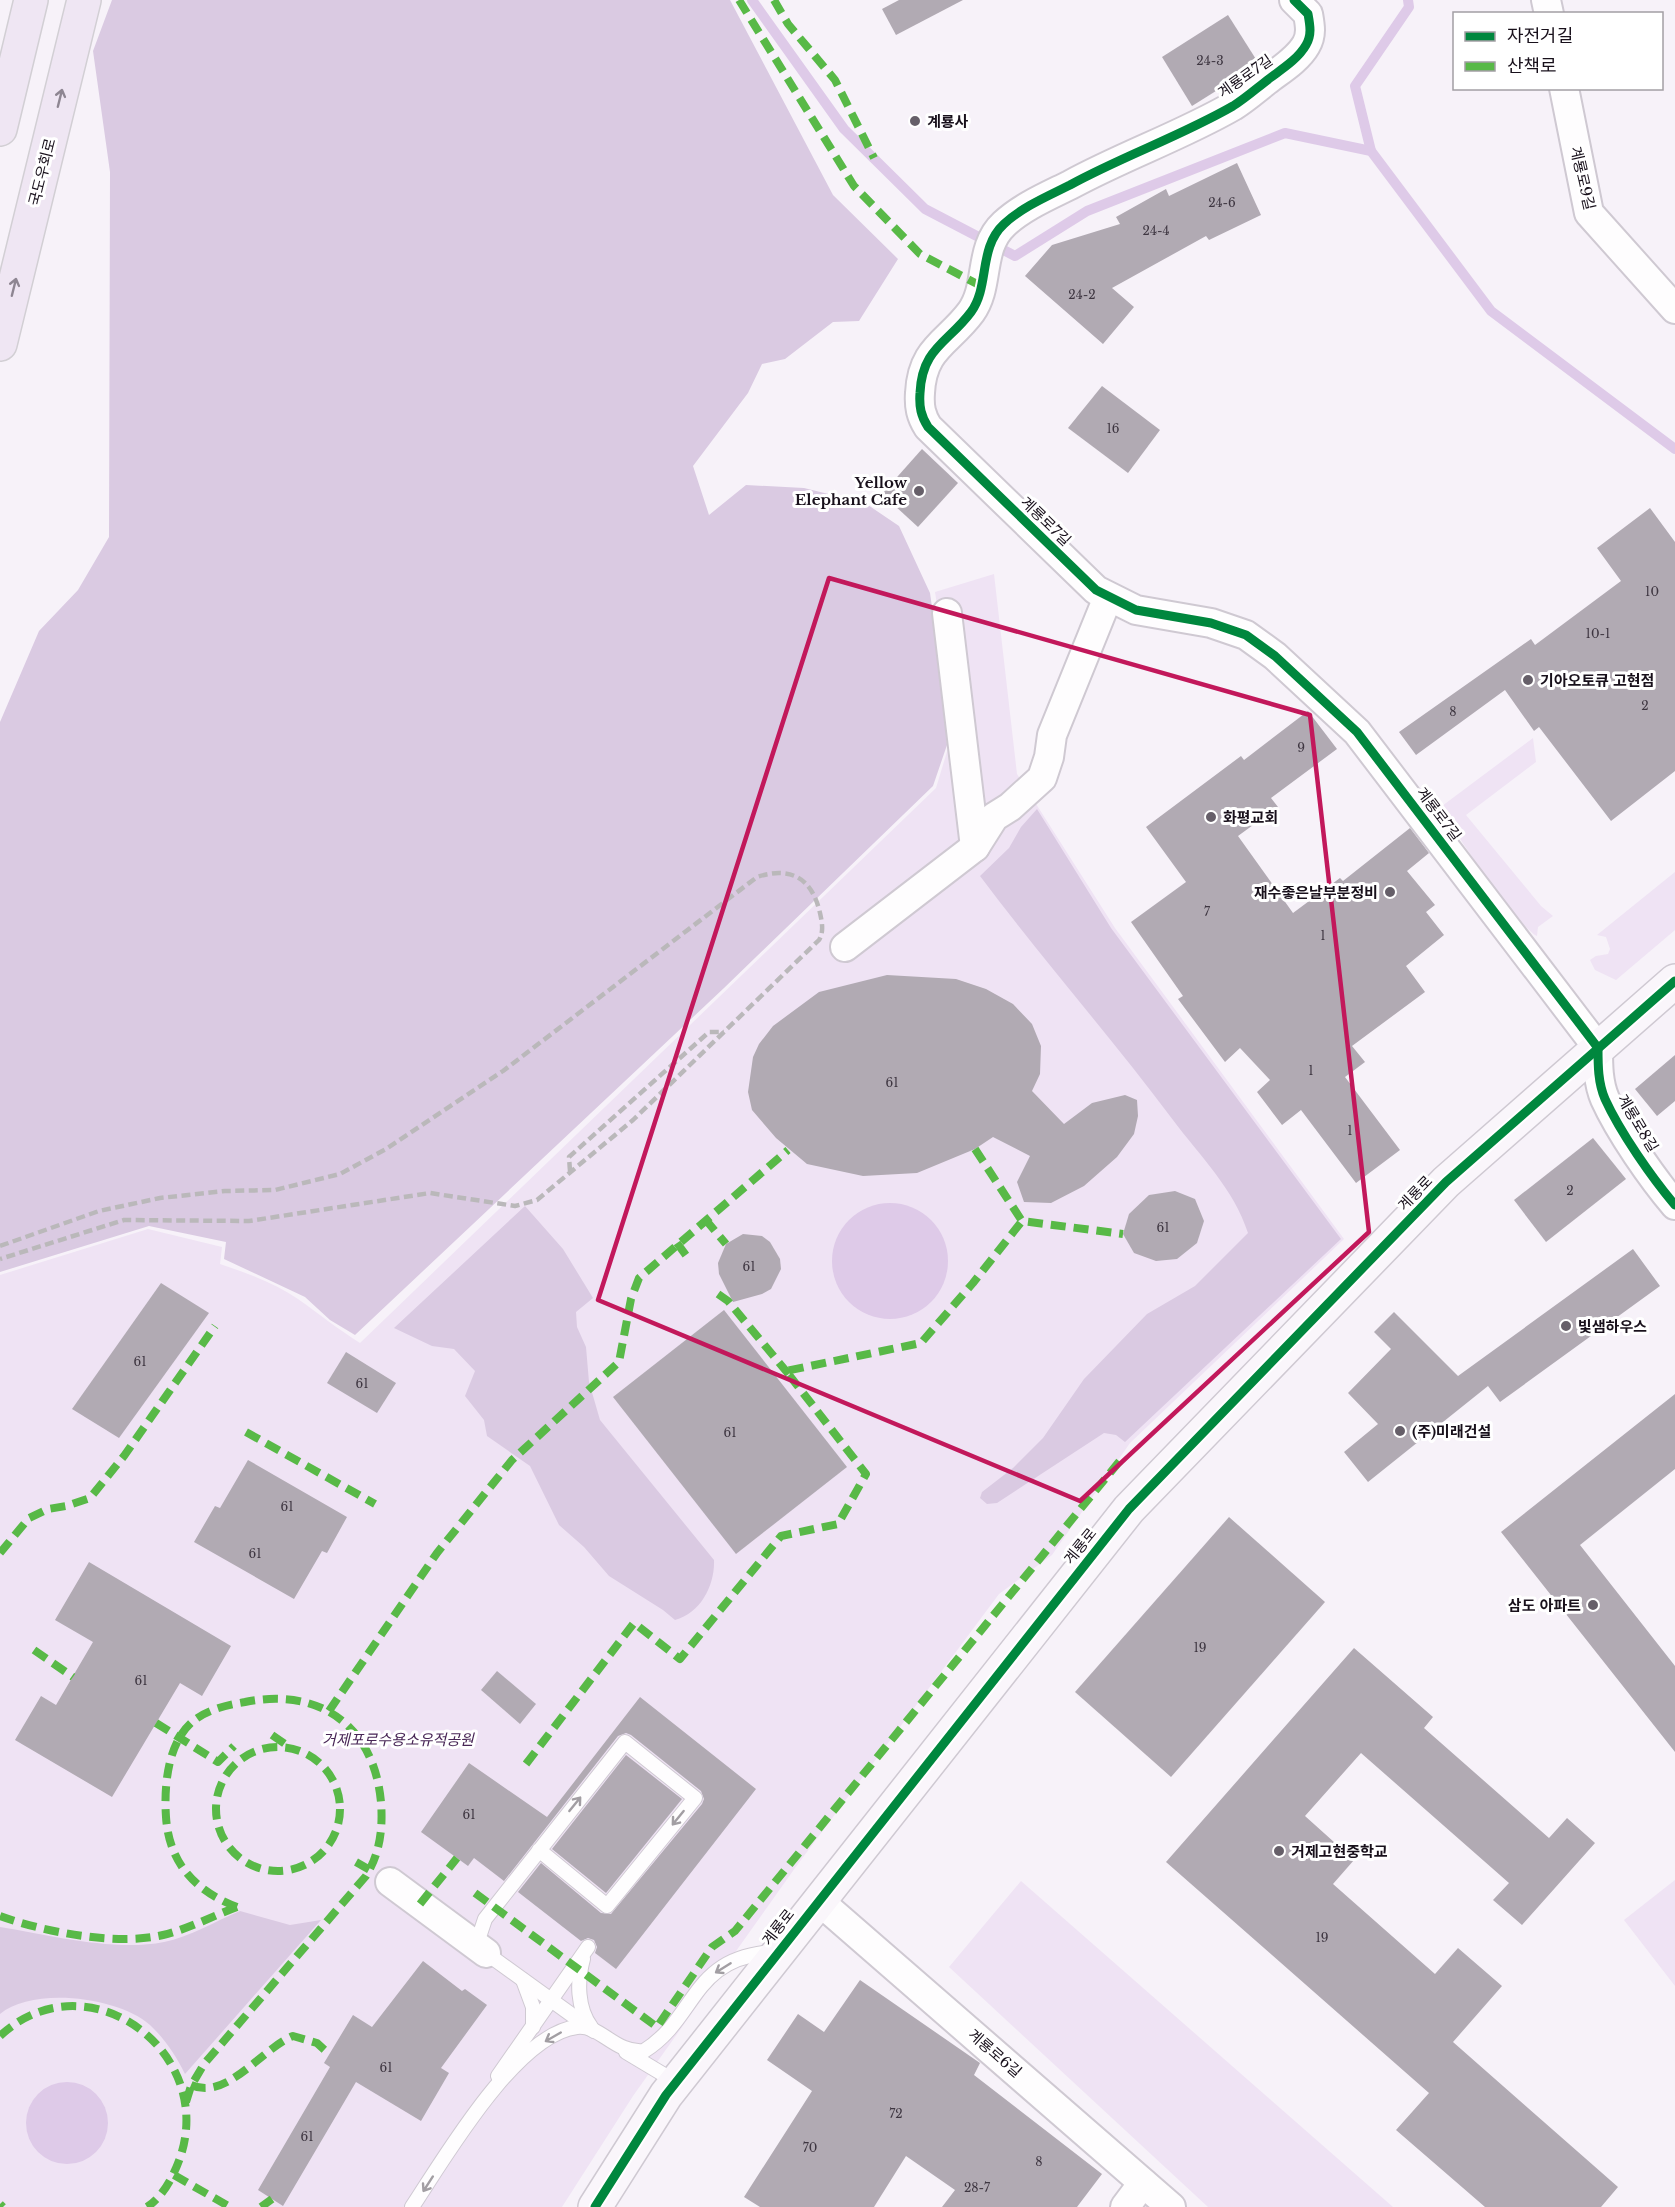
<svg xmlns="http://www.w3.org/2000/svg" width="1675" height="2207" viewBox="0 0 1675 2207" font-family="'Libre Baskerville','Noto Sans KR',serif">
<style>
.green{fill:#efe3f4}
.forest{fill:#dacae2}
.water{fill:#decae8}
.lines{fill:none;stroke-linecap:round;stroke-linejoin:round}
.stream{stroke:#decae8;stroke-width:10}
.building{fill:#b1aab3}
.lane-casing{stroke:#cfc9d2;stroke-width:16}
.street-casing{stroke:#cfc9d2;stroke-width:32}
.secondary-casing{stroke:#cfc9d2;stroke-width:36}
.highway-casing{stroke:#d2cfd4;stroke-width:36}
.lane{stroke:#fefdfe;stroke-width:14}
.street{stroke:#fefdfe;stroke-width:28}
.secondary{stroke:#faf6fb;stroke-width:33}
.highway{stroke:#efe6f3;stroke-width:33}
.rail{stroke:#bab8ba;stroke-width:4.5;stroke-dasharray:9 4.5;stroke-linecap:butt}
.quiet{stroke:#58b947;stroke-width:8;stroke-dasharray:15 8;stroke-linecap:butt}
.cycleway-casing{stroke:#fff;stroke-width:13}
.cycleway{stroke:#00873e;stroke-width:9}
.oneway{stroke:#8e8692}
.oneway2{stroke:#a29ea3}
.marked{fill:none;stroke:#c2185b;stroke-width:4.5;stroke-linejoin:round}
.poi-dot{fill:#665f69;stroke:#fff;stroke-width:2}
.labels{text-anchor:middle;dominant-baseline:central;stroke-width:6;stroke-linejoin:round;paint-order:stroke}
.number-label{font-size:12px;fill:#3e3641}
.street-label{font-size:15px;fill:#18101b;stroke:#fff}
.poi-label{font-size:15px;font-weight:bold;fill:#18101b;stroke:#fff;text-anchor:start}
.park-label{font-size:15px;font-style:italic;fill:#472555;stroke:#fff}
</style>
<rect width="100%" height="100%" fill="#f7f2f9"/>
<g class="green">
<path d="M994,574L1017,774L1115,928L1344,1239L1130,1443L1052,1555L999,1594L795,1868L633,2096L562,2207H0V1275L148,1229L222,1247L220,1264C247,1273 275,1283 298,1299C319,1314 338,1329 360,1343L936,788L949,745L943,643L935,592Z"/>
<path d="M1533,738L1536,762L1466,815L1541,906L1553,916L1538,927L1537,936C1522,931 1447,825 1442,806Z"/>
<path d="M1675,872V930L1616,980L1595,970L1590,960L1596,956L1608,954L1610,949L1606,937L1597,935Z"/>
<path d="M1675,1880V1986L1624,1920Z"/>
<path d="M1021,1881L1393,2207H1208L949,1967Z"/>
</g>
<g class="forest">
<path d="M112,0H730L833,195L898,259L859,321L833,322L785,359L762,364L748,393L693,466L709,515L746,485L804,488L865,503L899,526L930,593L945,699L947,745L933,786L724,988L355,1335L330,1320L305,1297L224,1259L226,1242L149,1226L0,1272V722L39,631L78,590L109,537L110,172L93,51Z"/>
<path d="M1037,809L1111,928L1341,1239L1125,1442L1116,1435L1104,1433L997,1503L987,1504L980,1498L982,1492L1013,1468L1043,1438L1084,1379L1147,1314L1195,1286L1248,1233C1234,1189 1200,1156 1173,1120C1111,1037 1042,959 980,876L1009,848L1021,827Z"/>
<path d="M525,1206L563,1249L593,1298L576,1312L577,1327L586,1347L589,1382L600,1420L714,1560C715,1585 701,1613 675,1620L663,1610L609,1576L584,1547L559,1525L530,1466L487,1436L484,1420L465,1396L475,1371L454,1349L432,1346L394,1328Z"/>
<path d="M240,1911L290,1925L321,1920L185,2074C176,2056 165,2039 150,2025C119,1997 33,1986 0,2014V1927C50,1935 114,1952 164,1942C189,1937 216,1921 240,1911Z"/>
</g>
<g class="water">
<circle cx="890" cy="1261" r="58"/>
<circle cx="67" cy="2123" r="41"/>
</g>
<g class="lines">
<g class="stream">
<path d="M752,0L844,129L925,209L1015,256L1087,211L1285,133L1371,151L1491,311L1675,449"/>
<path d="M1371,151L1355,86L1409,7L1408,0"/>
</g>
</g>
<g class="building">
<path d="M899,0H963L896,35L882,9Z"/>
<path d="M1228,15L1259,64L1192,106L1162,57Z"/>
<path d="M1237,163L1261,215L1209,240L1206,236L1112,288L1134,307L1103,344L1025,276L1052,245L1120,224L1116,217L1166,189L1169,196Z"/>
<path d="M1102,386L1160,430L1128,473L1068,428Z"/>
<path d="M922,449L958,483L918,527L882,494Z"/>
<path d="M1650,508L1675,542V771L1611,821L1539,727L1534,731L1505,690L1416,755L1399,732L1531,639L1535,645L1621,581L1597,548Z"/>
<path d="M1308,711L1337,749L1271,798L1278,807L1238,836L1293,913L1340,878L1343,881L1410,828L1429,853L1407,871L1435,905L1426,912L1444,935L1406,966L1425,992L1352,1046L1365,1062L1345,1077L1400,1150L1356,1183L1301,1110L1282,1125L1257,1092L1270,1080L1240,1048L1225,1062L1178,999L1183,996L1131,922L1186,882L1146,827L1241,756L1244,760Z"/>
<path d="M887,975L956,979L986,989L1013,1004L1032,1024L1041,1046L1040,1074L1032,1091L1064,1124L1092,1103L1125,1095L1137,1100L1138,1116L1134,1134L1117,1157L1084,1186L1051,1203L1024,1202L1017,1182L1030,1156L993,1137L975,1149L917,1173L863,1176L807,1164L776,1138L752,1110L748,1092L753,1057L759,1044L773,1026L819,992Z"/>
<path d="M1675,1055V1101L1657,1116L1635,1089Z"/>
<path d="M1593,1138L1626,1179L1546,1242L1514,1200Z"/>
<path d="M1175,1191L1195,1199L1204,1221L1197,1243L1177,1259L1156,1261L1134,1253L1123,1234L1129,1214L1149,1195Z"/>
<path d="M743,1234L762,1236L770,1242L780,1259L781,1269L771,1289L762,1294L733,1302L719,1274L718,1263L726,1244Z"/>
<path d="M1633,1249L1660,1286L1500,1402L1488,1386L1368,1482L1344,1452L1378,1424L1348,1393L1391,1349L1374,1332L1394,1312L1458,1376Z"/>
<path d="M161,1283L209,1313L119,1438L72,1409Z"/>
<path d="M724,1310L847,1467L736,1554L613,1397Z"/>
<path d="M346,1352L396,1383L377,1413L327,1383Z"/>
<path d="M1675,1394V1469L1580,1545L1675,1666V1752L1501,1532Z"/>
<path d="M248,1460L347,1517L327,1553L322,1551L294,1599L194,1542L215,1506L220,1508Z"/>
<path d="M1229,1517L1325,1602L1171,1777L1075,1692Z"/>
<path d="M89,1562L231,1646L202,1696L180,1683L112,1797L15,1740L41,1696L56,1705L93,1642L55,1620Z"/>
<path d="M1354,1648L1433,1717L1424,1728L1549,1838L1567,1818L1595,1843L1522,1925L1493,1900L1509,1883L1361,1753L1305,1816L1354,1860L1333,1884L1435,1974L1458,1948L1502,1986L1453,2042L1618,2187L1601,2207H1485L1396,2130L1429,2093L1166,1862Z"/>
<path d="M497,1671L536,1704L520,1724L481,1690Z"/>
<path d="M640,1697L756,1789L616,1969L595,1953L597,1947L594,1940L588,1938L581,1941L518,1892L541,1863L601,1913L611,1914L702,1804L704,1799L701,1791L631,1735L626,1733L618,1736L504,1881L474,1858L468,1866L421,1832L469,1763L547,1817Z"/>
<path d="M626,1755L682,1799L606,1893L552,1849Z"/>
<path d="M423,1961L462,1991L465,1989L487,2005L441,2068L449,2073L421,2121L356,2082L283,2206L258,2190L330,2067L324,2063L353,2015L372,2027Z"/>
<path d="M860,1980L980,2063L974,2075L1102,2174L1077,2207H942L955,2190L906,2156L874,2207H760L744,2197L812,2091L767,2060L798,2014L824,2032Z"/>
</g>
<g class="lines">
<defs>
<g id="lane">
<path d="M539,1850L607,1906L695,1798L625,1742L485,1919L479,1937L481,1947L486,1953L594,2031"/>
<path d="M583,1959C577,1981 577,2008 591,2027"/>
<path d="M523,1980L533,2007V2027"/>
<path d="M626,2052L676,2082"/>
<path d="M498,2076L588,1947"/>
<path d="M412,2207C444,2159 516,2034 577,2027C600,2024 615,2054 644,2051C698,2017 690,1958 773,1952"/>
</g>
<g id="street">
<path d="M1294,0L1308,14C1310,25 1312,35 1306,45C1298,59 1282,69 1270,78C1258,87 1246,98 1233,106C1181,136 1123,156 1070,185C1048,196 1022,207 1004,224C978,248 990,286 971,312C948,343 922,348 920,393C919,407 921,416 928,427L1096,590L1136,610L1211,623L1246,635L1275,656L1357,732L1598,1048C1598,1065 1598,1083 1605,1099C1620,1132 1652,1178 1675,1205"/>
<path d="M1546,0L1549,14"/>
<path d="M1564,88L1589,213L1675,309"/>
<path d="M947,613L975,847"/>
<path d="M845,947L975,847L994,817L1010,807L1042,778L1049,757L1052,735L1108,597"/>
<path d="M390,1882L486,1953"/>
<path d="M818,1900L1171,2207"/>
<path d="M1125,2207L1143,2183"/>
</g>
<path id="secondary" d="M595,2207L666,2095L1129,1509L1446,1182L1675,981"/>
<g id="highway">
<path d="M0,129L31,0"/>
<path d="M0,344L84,0"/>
</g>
</defs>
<use href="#lane" class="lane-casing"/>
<use href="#street" class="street-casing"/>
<use href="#secondary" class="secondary-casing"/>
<use href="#highway" class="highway-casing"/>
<use href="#lane" class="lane"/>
<use href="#street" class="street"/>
<use href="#secondary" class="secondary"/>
<use href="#highway" class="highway"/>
<g class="rail">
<path d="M570,1171L569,1157L709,1032H724"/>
<path d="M0,1246L99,1211L160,1198L225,1191L275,1190L340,1174L386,1149L503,1071L757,877C791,866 812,878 820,913C822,922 824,932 819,940L633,1120L537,1200L515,1206L430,1193L249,1221L124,1220L0,1259"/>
</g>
<g class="quiet">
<path d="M739,0L854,186L920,254L981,286"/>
<path d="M774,0L788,24L835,80L874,158"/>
<path d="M975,1149L1022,1221L1123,1234"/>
<path d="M705,1219L726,1244"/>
<path d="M677,1243L688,1258"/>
<path d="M718,1294L728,1301L786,1371L777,1378"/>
<path d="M246,1432L375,1504"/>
<path d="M0,1553L29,1518L48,1509L66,1506L90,1498L124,1456L215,1326"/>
<path d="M34,1650L73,1677"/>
<path d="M329,1711L437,1553L512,1460L619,1362L631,1299L639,1278L788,1150"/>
<path d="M156,1723L218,1762L234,1746"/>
<path d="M272,1735L291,1748"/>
<circle cx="278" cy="1809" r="62"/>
<path d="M526,1764L634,1623L680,1659L781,1536L838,1524L866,1474L786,1371L921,1343L973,1283L1022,1221"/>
<path d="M356,1862L370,1870"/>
<path d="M475,1893L657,2027L712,1947L735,1931L1123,1457"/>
<path d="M420,1904L457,1858"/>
<path d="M0,1916C44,1932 117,1946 163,1935C188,1929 213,1916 237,1907"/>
<path d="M0,2036C86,1956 217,2050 180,2158C174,2175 163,2197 147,2207"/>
<path d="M191,2085C227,2101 261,2049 293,2036L317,2043L329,2054"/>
<path d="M186,2102L191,2086L204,2064L366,1876C380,1853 383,1829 381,1802C374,1726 320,1687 245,1702C227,1705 205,1710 191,1723C167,1745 164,1788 166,1817C169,1863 195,1891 237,1907"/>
<path d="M174,2175L230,2207"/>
<path d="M0,2204L3,2207"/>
<path d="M261,2207L272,2199"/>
</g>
<defs>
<g id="cycleway">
<path d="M1294,0L1308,14C1310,25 1312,35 1306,45C1298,59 1282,69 1270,78C1258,87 1246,98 1233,106C1181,136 1123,156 1070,185C1048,196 1022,207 1004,224C978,248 990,286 971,312C948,343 922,348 920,393C919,407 921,416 928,427L1096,590L1136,610L1211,623L1246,635L1275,656L1357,732L1598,1048C1598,1065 1598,1083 1605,1099C1620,1132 1652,1178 1675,1205"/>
<path d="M595,2207L666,2095L1129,1509L1446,1182L1675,981"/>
</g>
</defs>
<use href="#cycleway" class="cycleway-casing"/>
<use href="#cycleway" class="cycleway"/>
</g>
<defs><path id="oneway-shaft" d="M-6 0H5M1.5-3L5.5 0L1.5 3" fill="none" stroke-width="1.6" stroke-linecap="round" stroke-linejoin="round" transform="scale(1.5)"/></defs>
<g class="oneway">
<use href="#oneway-shaft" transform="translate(60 98) rotate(-76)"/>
<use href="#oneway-shaft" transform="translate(14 287) rotate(-76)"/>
</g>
<g class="oneway2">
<use href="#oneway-shaft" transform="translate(575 1804) rotate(-51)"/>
<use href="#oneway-shaft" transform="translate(678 1818) rotate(129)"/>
<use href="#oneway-shaft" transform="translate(723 1968) rotate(148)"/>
<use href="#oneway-shaft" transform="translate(553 2037) rotate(150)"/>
<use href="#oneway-shaft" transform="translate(428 2184) rotate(123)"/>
</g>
<path class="marked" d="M829,578L1310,715L1369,1232L1080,1501L598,1300Z"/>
<g class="poi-dot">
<circle cx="915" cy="121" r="6"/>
<circle cx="919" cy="491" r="6"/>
<circle cx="1528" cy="680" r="6"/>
<circle cx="1211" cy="817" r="6"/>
<circle cx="1390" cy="892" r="6"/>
<circle cx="1566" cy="1326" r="6"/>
<circle cx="1400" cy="1431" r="6"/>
<circle cx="1593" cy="1605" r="6"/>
<circle cx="1279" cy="1851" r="6"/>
</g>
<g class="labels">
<g class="number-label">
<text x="1210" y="60">24-3</text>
<text x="1222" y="202">24-6</text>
<text x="1156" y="230">24-4</text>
<text x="1082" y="294">24-2</text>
<text x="1113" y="428">16</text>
<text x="1652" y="591">10</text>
<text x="1598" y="633">10-1</text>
<text x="1645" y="705">2</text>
<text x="1453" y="711">8</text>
<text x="1301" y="747">9</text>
<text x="1207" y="911">7</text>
<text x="1323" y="935">1</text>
<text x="1311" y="1070">1</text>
<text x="892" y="1082">61</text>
<text x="1350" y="1130">1</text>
<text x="1570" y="1190">2</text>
<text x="1163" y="1227">61</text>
<text x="749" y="1266">61</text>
<text x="140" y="1361">61</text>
<text x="362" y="1383">61</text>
<text x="730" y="1432">61</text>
<text x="287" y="1506">61</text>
<text x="255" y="1553">61</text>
<text x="1200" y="1647">19</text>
<text x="141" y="1680">61</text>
<text x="469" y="1814">61</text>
<text x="1322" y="1937">19</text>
<text x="386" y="2067">61</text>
<text x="896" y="2113">72</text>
<text x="307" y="2136">61</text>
<text x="810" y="2147">70</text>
<text x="1039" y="2161">8</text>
<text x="977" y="2187">28-7</text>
</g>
<g class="street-label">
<text transform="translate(1245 76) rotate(-35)">계룡로7길</text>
<text transform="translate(42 172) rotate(-76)">국도우회로</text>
<text transform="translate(1583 178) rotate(77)">계룡로9길</text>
<text transform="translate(1046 521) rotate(44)">계룡로7길</text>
<text transform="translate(1439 814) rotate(53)">계룡로7길</text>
<text transform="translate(1638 1123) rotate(59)">계룡로8길</text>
<text transform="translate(1415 1193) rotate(-46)">계룡로</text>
<text transform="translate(1080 1546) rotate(-51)">계룡로</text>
<text transform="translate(778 1927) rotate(-52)">계룡로</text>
<text transform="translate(995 2053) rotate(41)">계룡로6길</text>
</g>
<g class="poi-label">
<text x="927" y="121">계룡사</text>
<text x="907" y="482" text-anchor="end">Yellow<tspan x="907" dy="17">Elephant Cafe</tspan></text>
<text x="1540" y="680">기아오토큐 고현점</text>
<text x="1223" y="817">화평교회</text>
<text x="1378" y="892" text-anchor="end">재수좋은날부분정비</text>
<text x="1578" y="1326">빛샘하우스</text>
<text x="1412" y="1431">(주)미래건설</text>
<text x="1581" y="1605" text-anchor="end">삼도 아파트</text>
<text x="1291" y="1851">거제고현중학교</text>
</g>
<g class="park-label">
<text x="398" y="1739">거제포로수용소유적공원</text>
</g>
</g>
<rect x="1453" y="12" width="210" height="78" fill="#ffffff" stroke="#a39fa4" stroke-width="1.5"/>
<rect x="1465" y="32" width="30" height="9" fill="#00873e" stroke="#a39fa4" stroke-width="1.5"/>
<text x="1507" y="42" font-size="18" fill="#18101b">자전거길</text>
<rect x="1465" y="62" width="30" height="9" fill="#58b947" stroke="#a39fa4" stroke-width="1.5"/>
<text x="1507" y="72" font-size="18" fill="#18101b">산책로</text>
</svg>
